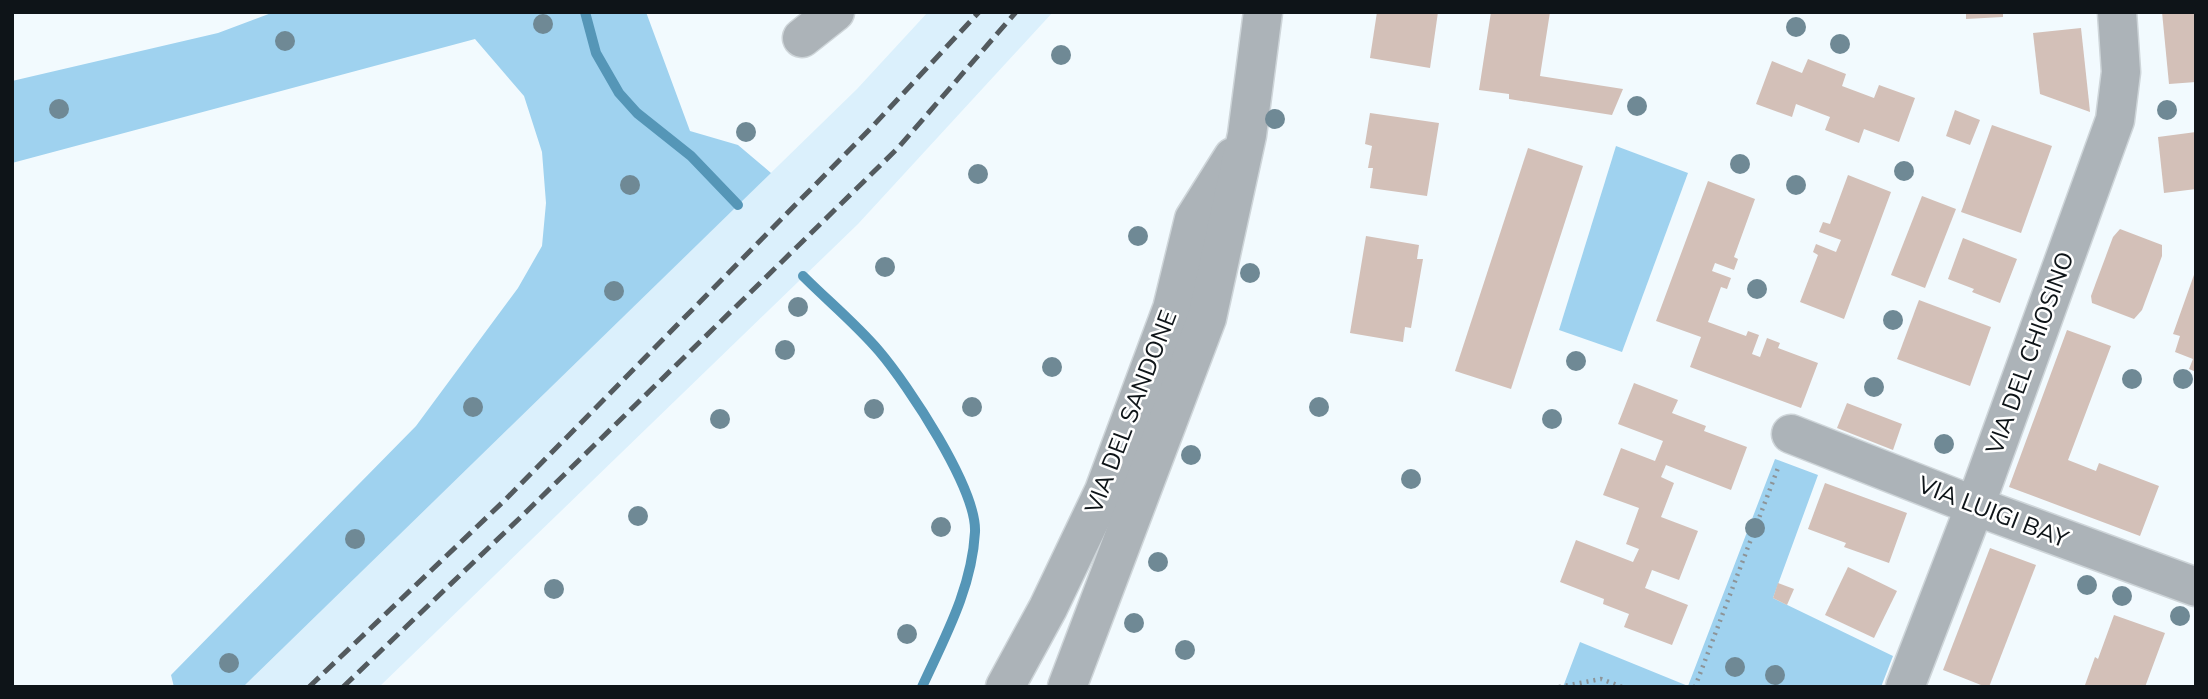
<svg xmlns="http://www.w3.org/2000/svg" width="2208" height="699" viewBox="0 0 2208 699" font-family="'Nunito Sans',sans-serif">
<style>
.built{fill:#dbf0fc}
.green{fill:#9fd2ef}
.lines{fill:none;stroke-linecap:round;stroke-linejoin:round}
.stream{stroke:#5596b7;stroke-width:10}
.building{fill:#d3c0b8}
.minor-casing{stroke:#ced5d9;stroke-width:41}
.path{stroke:#8d9498;stroke-width:4.5;stroke-dasharray:2 5;stroke-linecap:butt}
.minor{stroke:#acb3b8;stroke-width:38}
.rail{stroke:#535a5e;stroke-width:5;stroke-dasharray:14 7;stroke-linecap:butt}
.tree{fill:#6f8995}
.labels{text-anchor:middle;dominant-baseline:central;stroke-width:5;stroke-linejoin:round;paint-order:stroke}
.street-label{font-size:24px;fill:#0e1418;stroke:#fff}
</style>
<rect width="100%" height="100%" fill="#f2fafe"/>
<path class="built" d="M928,12H1053L858,224L379,687H243L857,89Z"/>
<g class="green">
<path d="M274,12H646L690,131L738,145L771,173L243,687H174L171,675L416,426L518,288L542,246L546,203L542,152L524,96L475,39L12,163V81L218,33Z"/>
<path d="M1616,146L1688,173L1622,352L1559,330Z"/>
<path d="M1775,459L1818,475L1773,598L1893,656L1881,687H1563L1580,642L1688,686Z"/>
</g>
<g class="lines">
<g class="stream">
<path d="M585,12L596,53L619,93L637,113L691,156L738,205"/>
<path d="M803,276C828,301 856,324 879,351C908,385 977,489 975,532C972,588 945,637 922,687"/>
</g>
</g>
<g class="building">
<path d="M1377,12H1438L1430,68L1370,58Z"/>
<path d="M1491,12H1550L1540,76L1623,89L1612,115L1509,99V94L1479,90Z"/>
<path d="M1966,12H2003V17L1966,19Z"/>
<path d="M2162,12H2196V82L2169,84Z"/>
<path d="M2081,28L2089,102L2090,112L2040,94L2033,33Z"/>
<path d="M1808,59L1846,74L1842,86L1874,98L1879,85L1915,98L1899,142L1864,129L1859,143L1825,130L1830,117L1796,104L1792,117L1756,104L1772,61L1802,73Z"/>
<path d="M1955,110L1980,120L1970,145L1946,136Z"/>
<path d="M1370,113L1439,123L1427,196L1370,188L1373,168H1368L1372,146L1365,144Z"/>
<path d="M1992,125L2052,146L2021,233L1961,212Z"/>
<path d="M2196,132V189L2164,193L2158,137Z"/>
<path d="M1528,148L1583,166L1511,389L1455,371Z"/>
<path d="M1848,175L1891,192L1844,319L1800,302L1818,255L1813,252L1816,244L1836,252L1841,240L1819,232L1823,222L1830,224Z"/>
<path d="M1708,181L1755,199L1734,257L1738,259L1734,270L1715,263L1712,271L1731,278L1727,289L1721,287L1708,322L1746,336L1748,331L1759,335L1752,354L1760,357L1767,338L1780,343L1778,348L1818,363L1801,408L1690,367L1701,337L1656,321Z"/>
<path d="M1922,196L1956,209L1925,288L1891,275Z"/>
<path d="M2120,229L2162,245V256L2142,310L2134,319L2092,303L2091,296L2113,237Z"/>
<path d="M1366,236L1419,245L1417,259H1423L1411,328L1405,327L1403,342L1350,333Z"/>
<path d="M1963,238L2017,259L2000,303L1972,292L1974,289L1948,279Z"/>
<path d="M2195,272H2196V372L2189,369L2193,359L2175,352L2180,336L2173,334Z"/>
<path d="M1919,300L1991,327L1970,386L1897,359Z"/>
<path d="M2067,330L2111,346L2068,460L2096,471L2099,463L2159,486L2140,536L2009,487Z"/>
<path d="M1634,383L1678,400L1672,413L1706,426L1704,431L1747,447L1731,490L1666,465L1661,477L1674,483L1661,517L1698,531L1679,580L1652,570L1645,588L1688,605L1672,645L1624,627L1629,614L1603,604L1604,599L1560,582L1576,540L1633,562L1639,549L1626,544L1639,508L1603,495L1621,448L1655,461L1663,441L1618,424Z"/>
<path d="M1847,403L1902,424L1893,450L1837,428Z"/>
<path d="M1825,483L1907,513L1889,563L1844,547L1846,543L1808,529Z"/>
<path d="M1990,548L2036,565L1989,687H1986L1943,670Z"/>
<path d="M1848,567L1897,591L1874,638L1825,615Z"/>
<path d="M1778,583L1794,589L1787,605L1773,598Z"/>
<path d="M2114,615L2165,633L2145,687H2090L2085,685L2095,657L2098,659Z"/>
</g>
<g class="lines">
<defs>
<g id="minor">
<path d="M802,38L835,12"/>
<path d="M1791,434L1975,506L2196,587"/>
<path d="M1005,687L1048,608L1104,491L1172,309L1194,219L1233,157"/>
<path d="M1067,687L1207,318L1247,135L1263,12"/>
<path d="M1905,687L1975,506L2115,120L2121,72L2117,12"/>
</g>
</defs>
<use href="#minor" class="minor-casing"/>
<g class="path">
<path d="M1559,687L1601,679L1622,687"/>
<path d="M1695,687L1778,468"/>
</g>
<use href="#minor" class="minor"/>
<g class="rail">
<path d="M309,687L506,499L871,128L979,12"/>
<path d="M343,687L524,514L898,148L1016,12"/>
</g>
</g>
<g class="tree">
<circle cx="543" cy="24" r="10"/>
<circle cx="1796" cy="27" r="10"/>
<circle cx="285" cy="41" r="10"/>
<circle cx="1840" cy="44" r="10"/>
<circle cx="1061" cy="55" r="10"/>
<circle cx="1637" cy="106" r="10"/>
<circle cx="59" cy="109" r="10"/>
<circle cx="2167" cy="110" r="10"/>
<circle cx="1275" cy="119" r="10"/>
<circle cx="746" cy="132" r="10"/>
<circle cx="1740" cy="164" r="10"/>
<circle cx="1904" cy="171" r="10"/>
<circle cx="978" cy="174" r="10"/>
<circle cx="630" cy="185" r="10"/>
<circle cx="1796" cy="185" r="10"/>
<circle cx="1138" cy="236" r="10"/>
<circle cx="885" cy="267" r="10"/>
<circle cx="1250" cy="273" r="10"/>
<circle cx="1757" cy="289" r="10"/>
<circle cx="614" cy="291" r="10"/>
<circle cx="798" cy="307" r="10"/>
<circle cx="1893" cy="320" r="10"/>
<circle cx="785" cy="350" r="10"/>
<circle cx="1576" cy="361" r="10"/>
<circle cx="1052" cy="367" r="10"/>
<circle cx="2132" cy="379" r="10"/>
<circle cx="2183" cy="379" r="10"/>
<circle cx="1874" cy="387" r="10"/>
<circle cx="473" cy="407" r="10"/>
<circle cx="972" cy="407" r="10"/>
<circle cx="1319" cy="407" r="10"/>
<circle cx="874" cy="409" r="10"/>
<circle cx="720" cy="419" r="10"/>
<circle cx="1552" cy="419" r="10"/>
<circle cx="1944" cy="444" r="10"/>
<circle cx="1191" cy="455" r="10"/>
<circle cx="1411" cy="479" r="10"/>
<circle cx="638" cy="516" r="10"/>
<circle cx="941" cy="527" r="10"/>
<circle cx="1755" cy="528" r="10"/>
<circle cx="355" cy="539" r="10"/>
<circle cx="1158" cy="562" r="10"/>
<circle cx="2087" cy="585" r="10"/>
<circle cx="554" cy="589" r="10"/>
<circle cx="2122" cy="596" r="10"/>
<circle cx="2180" cy="616" r="10"/>
<circle cx="1134" cy="623" r="10"/>
<circle cx="907" cy="634" r="10"/>
<circle cx="1185" cy="650" r="10"/>
<circle cx="229" cy="663" r="10"/>
<circle cx="1735" cy="667" r="10"/>
<circle cx="1775" cy="675" r="10"/>
</g>
<g class="labels">
<g class="street-label">
<text transform="translate(2030 353) rotate(-70)">VIA DEL CHIOSINO</text>
<text transform="translate(1131 412) rotate(-69)">VIA DEL SANDONE</text>
<text transform="translate(1993 512) rotate(21)">VIA LUIGI BAY</text>
</g>
</g>
<rect width="2208" height="699" fill="none" stroke="#0e1418" stroke-width="28"/>
</svg>
